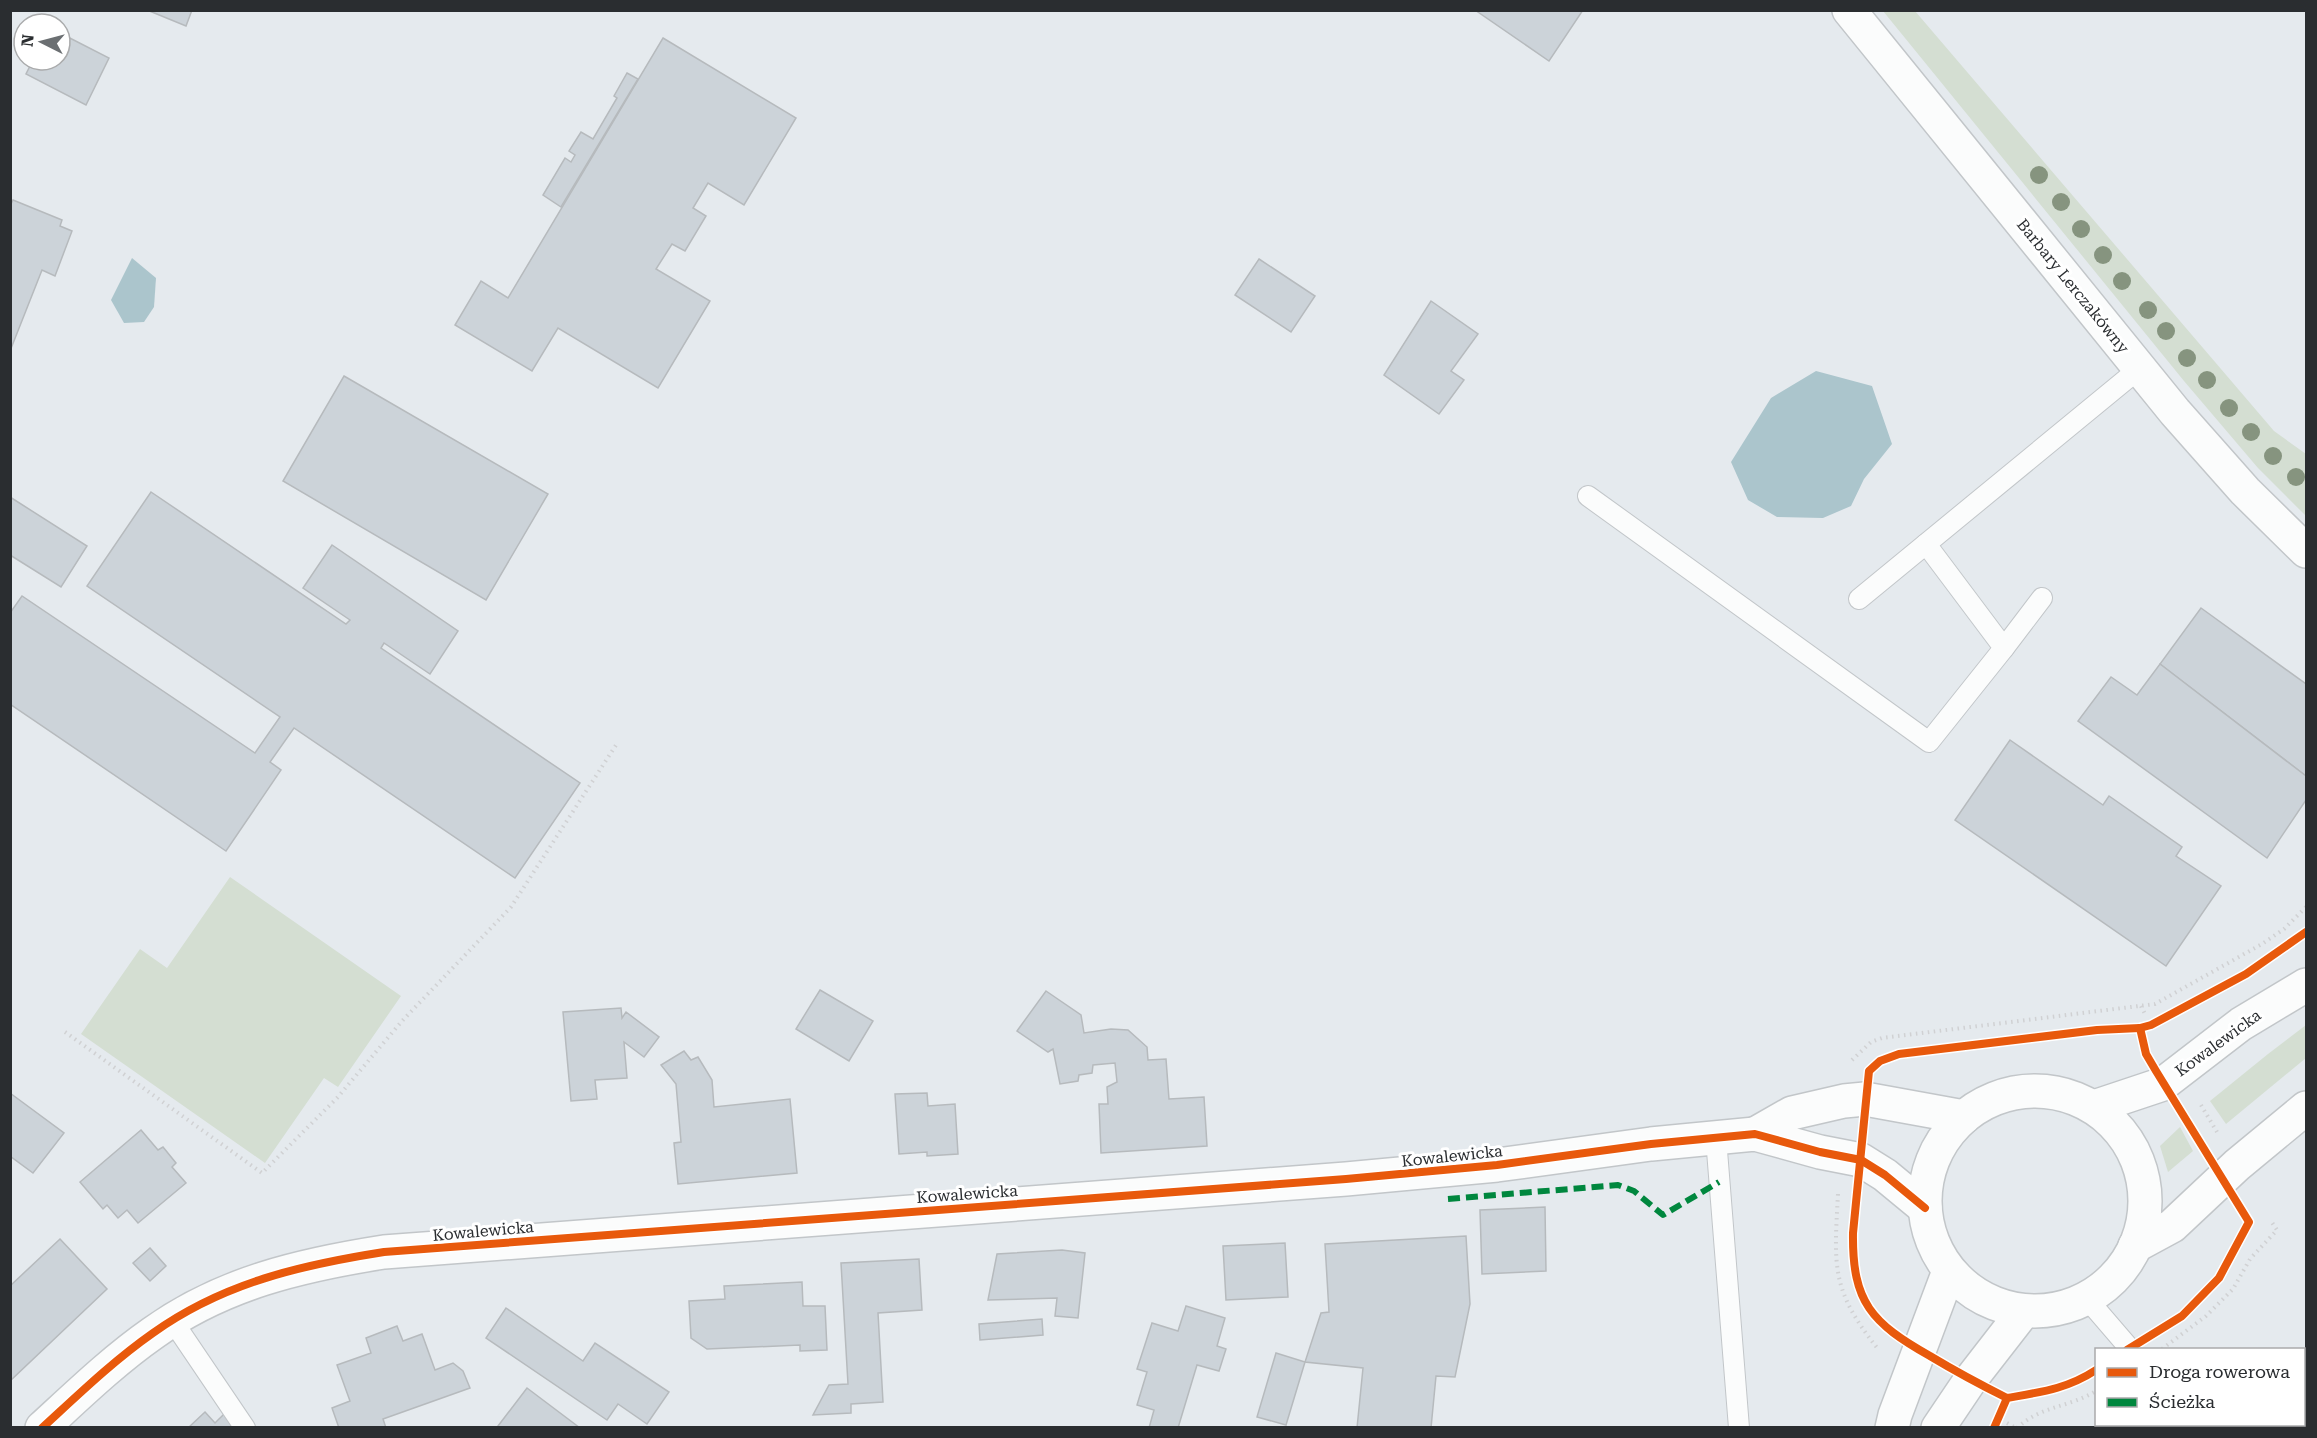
<svg xmlns="http://www.w3.org/2000/svg" width="2317" height="1438" viewBox="0 0 2317 1438" font-family="'Roboto Serif',serif">
<style>
.green{fill:#d4ded2}
.water{fill:#abc5cc}
.building{fill:#ccd3d9;stroke:#b6babd;stroke-width:1.5}
.lines{fill:none;stroke-linecap:round;stroke-linejoin:round}
.lane-casing{stroke:#c2c6c9;stroke-width:22}
.street-casing{stroke:#c2c6c9;stroke-width:36}
.secondary-casing{stroke:#c2c6c9;stroke-width:36}
.path{stroke:#d0d1d3;stroke-width:4;stroke-dasharray:1.5 4.5;stroke-linecap:butt}
.lane{stroke:#fbfcfc;stroke-width:20}
.street{stroke:#fbfcfc;stroke-width:33}
.secondary{stroke:#fbfcfc;stroke-width:33}
.quiet{stroke:#00873e;stroke-width:6;stroke-dasharray:12 6;stroke-linecap:butt}
.cycleway-casing{stroke:#fff;stroke-width:11}
.cycleway{stroke:#e8590c;stroke-width:8}
.tree{fill:#86947f}
.labels{text-anchor:middle;dominant-baseline:central;stroke-width:6;stroke-linejoin:round;paint-order:stroke}
.street-label{font-size:16px;fill:#2a2d30;stroke:#fff}
</style>
<rect width="100%" height="100%" fill="#e5eaee"/>
<g class="green">
<path d="M1883,11H1915L2274,431L2306,454V516L2258,468L2184,381Z"/>
<path d="M230,877L401,996L338,1087L324,1078L265,1163L81,1034L140,949L167,968Z"/>
<path d="M2306,1025V1058L2226,1124L2210,1101L2268,1054Z"/>
<path d="M2180,1127L2193,1151L2168,1172L2160,1146Z"/>
</g>
<g class="water">
<path d="M132,258L156,278L154,307L144,322L124,323L111,300Z"/>
<path d="M1816,371L1872,386L1892,444L1864,479L1851,506L1823,518L1777,517L1748,500L1731,462L1771,398Z"/>
</g>
<g class="building">
<path d="M147,10H192L186,26Z"/>
<path d="M1475,10H1583L1549,61Z"/>
<path d="M60,33L109,58L86,105L26,74L33,60H60Z"/>
<path d="M663,38L796,118L744,205L708,183L693,208L706,216L685,251L672,244L656,269L710,301L658,388L558,328L532,371L455,325L481,281L508,298Z"/>
<path d="M627,73L638,79L561,207L543,195L565,158L571,162L575,155L569,151L581,132L593,139L617,98L614,96Z"/>
<path d="M13,200L62,220L60,226L72,231L55,276L42,270L10,351V206Z"/>
<path d="M1259,259L1315,296L1291,332L1235,295Z"/>
<path d="M1431,301L1478,334L1451,371L1464,380L1439,414L1384,375Z"/>
<path d="M344,376L548,494L486,600L283,481Z"/>
<path d="M151,492L346,624L350,620L303,588L332,545L458,631L430,674L384,643L381,648L580,783L515,878L294,728L270,762L281,770L226,851L10,704V613L22,596L255,753L280,717L87,586Z"/>
<path d="M10,497L87,546L61,587L10,555Z"/>
<path d="M2201,608L2306,684V776L2160,664Z"/>
<path d="M2160,664L2306,776V800L2267,858L2078,721L2111,677L2137,695Z"/>
<path d="M2010,740L2103,805L2109,796L2182,847L2176,856L2221,886L2166,966L1955,820Z"/>
<path d="M820,990L873,1021L849,1061L796,1029Z"/>
<path d="M1046,991L1081,1015L1084,1033L1111,1029L1128,1030L1147,1047L1148,1060L1166,1059L1169,1099L1204,1097L1207,1146L1101,1153L1099,1104H1108L1107,1087L1117,1082L1115,1063L1093,1065L1092,1073L1079,1075L1078,1081L1060,1084L1053,1049L1048,1052L1017,1031Z"/>
<path d="M621,1008L622,1018L626,1012L659,1037L644,1057L624,1042L627,1078L595,1080L597,1099L571,1101L563,1012Z"/>
<path d="M684,1051L691,1060L698,1057L712,1080L714,1107L790,1099L797,1173L678,1184L674,1143L681,1142L676,1084L661,1065Z"/>
<path d="M10,1093L64,1133L33,1173L10,1156Z"/>
<path d="M927,1093L928,1106L955,1104L958,1154L927,1156V1152L899,1154L895,1094Z"/>
<path d="M141,1130L158,1150L163,1147L176,1163L172,1167L186,1183L138,1223L127,1210L118,1218L107,1205L103,1209L80,1182Z"/>
<path d="M1545,1207L1546,1271L1482,1274L1480,1210Z"/>
<path d="M1466,1236L1470,1304L1455,1377L1436,1376L1431,1428H1357L1363,1368L1305,1362L1321,1313L1329,1312L1325,1244Z"/>
<path d="M60,1239L107,1289L10,1381V1286Z"/>
<path d="M1285,1243L1288,1297L1226,1300L1223,1246Z"/>
<path d="M150,1248L166,1266L150,1281L133,1263Z"/>
<path d="M1062,1250L1085,1253L1078,1318L1055,1316L1057,1298L988,1300L997,1254Z"/>
<path d="M919,1259L922,1310L878,1313L883,1402L851,1404V1413L813,1415L829,1385L848,1384L841,1263Z"/>
<path d="M802,1282L803,1306H825L827,1350L800,1351V1345L707,1349L691,1338L689,1301L725,1299L724,1286Z"/>
<path d="M1186,1306L1225,1318L1217,1346L1226,1349L1219,1371L1197,1365L1178,1428H1149L1154,1410L1137,1405L1147,1372L1137,1369L1152,1323L1178,1331Z"/>
<path d="M506,1308L583,1361L595,1343L669,1392L647,1424L618,1404L607,1420L486,1338Z"/>
<path d="M1042,1319L1043,1335L980,1340L979,1324Z"/>
<path d="M397,1326L403,1341L422,1334L435,1370L453,1363L463,1371L470,1388L383,1419L386,1428H339L332,1408L350,1401L337,1365L371,1353L366,1338Z"/>
<path d="M1276,1353L1305,1362L1286,1425L1257,1417Z"/>
<path d="M527,1388L580,1428H500L498,1426Z"/>
<path d="M205,1412L215,1423L224,1414L236,1428H188Z"/>
</g>
<g class="lines">
<defs>
<g id="lane">
<path d="M1588,496L1929,742L2004,648L1926,544"/>
<path d="M1859,599L2140,368"/>
<path d="M2004,648L2042,598"/>
<path d="M1716,1138L1739,1428"/>
<path d="M2088,1300L2131,1350"/>
<path d="M172,1320L245,1428"/>
<path d="M2144,1428V1424"/>
</g>
<g id="street">
<path d="M1755,1134L1792,1113L1844,1101L1865,1099L1964,1117"/>
<path d="M42,1428C78,1395 113,1361 153,1333C223,1283 301,1265 384,1252L1346,1179L1497,1165L1651,1144L1755,1134L1820,1152L1861,1160L1885,1175L1925,1208"/>
</g>
<g id="secondary">
<path d="M1849,10L2175,412L2245,491L2306,551"/>
<circle cx="2035" cy="1201" r="110"/>
<path d="M2094,1107L2163,1084L2241,1024L2306,985"/>
<path d="M2135,1246L2172,1226L2237,1165L2306,1108"/>
<path d="M1892,1428L1895,1415L1949,1271"/>
<path d="M1938,1428L1971,1379L2023,1312"/>
</g>
</defs>
<use href="#lane" class="lane-casing"/>
<use href="#street" class="street-casing"/>
<use href="#secondary" class="secondary-casing"/>
<g class="path">
<path d="M2141,1006L2146,1016"/>
<path d="M65,1032L262,1173L337,1098L402,1021L511,907L618,742"/>
<path d="M1852,1060L1871,1042L1882,1038L2155,1004L2262,944L2284,929L2306,907"/>
<path d="M2201,1105L2217,1132"/>
<path d="M1838,1194C1834,1267 1831,1290 1878,1349"/>
<path d="M2162,1349L2206,1316L2233,1289L2250,1259L2277,1230L2271,1221"/>
<path d="M2007,1423L2016,1428"/>
<path d="M2017,1428C2042,1405 2068,1408 2096,1391"/>
</g>
<use href="#lane" class="lane"/>
<use href="#street" class="street"/>
<use href="#secondary" class="secondary"/>
<path class="quiet" d="M1448,1199L1618,1185L1634,1191L1663,1215L1719,1182"/>
<defs>
<g id="cycleway">
<path d="M2127,1350L2182,1316L2219,1278L2249,1222L2156,1071L2146,1054L2140,1028"/>
<path d="M2007,1398C1981,1385 1955,1371 1930,1356C1872,1323 1852,1303 1853,1233L1869,1071L1880,1061L1899,1054L2097,1030L2140,1028L2151,1025L2246,974L2306,932"/>
<path d="M42,1428C78,1395 113,1361 153,1333C223,1283 301,1265 384,1252L1346,1179L1497,1165L1651,1144L1755,1134L1820,1152L1861,1160L1885,1175L1925,1208"/>
<path d="M1994,1428L2007,1398C2041,1392 2067,1389 2096,1370"/>
</g>
</defs>
<use href="#cycleway" class="cycleway-casing"/>
<use href="#cycleway" class="cycleway"/>
</g>
<g class="tree">
<circle cx="2039" cy="175" r="9"/>
<circle cx="2061" cy="202" r="9"/>
<circle cx="2081" cy="229" r="9"/>
<circle cx="2103" cy="255" r="9"/>
<circle cx="2122" cy="281" r="9"/>
<circle cx="2148" cy="310" r="9"/>
<circle cx="2166" cy="331" r="9"/>
<circle cx="2187" cy="358" r="9"/>
<circle cx="2207" cy="380" r="9"/>
<circle cx="2229" cy="408" r="9"/>
<circle cx="2251" cy="432" r="9"/>
<circle cx="2273" cy="456" r="9"/>
<circle cx="2296" cy="477" r="9"/>
</g>
<g class="labels">
<g class="street-label">
<text transform="translate(2073 286) rotate(51)">Barbary Lerczakówny</text>
<text transform="translate(2218 1043) rotate(-36)">Kowalewicka</text>
<text transform="translate(1452 1156) rotate(-6)">Kowalewicka</text>
<text transform="translate(967 1194) rotate(-4)">Kowalewicka</text>
<text transform="translate(483 1231) rotate(-5)">Kowalewicka</text>
</g>
</g>
<rect width="2317" height="1438" fill="none" stroke="#2a2d30" stroke-width="24"/>
<rect x="2095" y="1348" width="210" height="78" fill="#ffffff" stroke="#aaabac" stroke-width="1.5"/>
<rect x="2107" y="1368" width="30" height="9" fill="#e8590c" stroke="#aaabac" stroke-width="1.5"/>
<text x="2149" y="1378" font-size="18" fill="#2a2d30">Droga rowerowa</text>
<rect x="2107" y="1398" width="30" height="9" fill="#00873e" stroke="#aaabac" stroke-width="1.5"/>
<text x="2149" y="1408" font-size="18" fill="#2a2d30">Ścieżka</text>
<g transform="translate(42 42) rotate(276)"><circle r="28" fill="#ffffff" stroke="#aaabac" stroke-width="1.5"/>
<path d="M0-4.5L10 22L0 15L-10 22Z" fill="#6b6f72"/>
<text y="-9" font-size="16" font-weight="bold" text-anchor="middle" fill="#2a2d30">N</text>
</g>
</svg>
